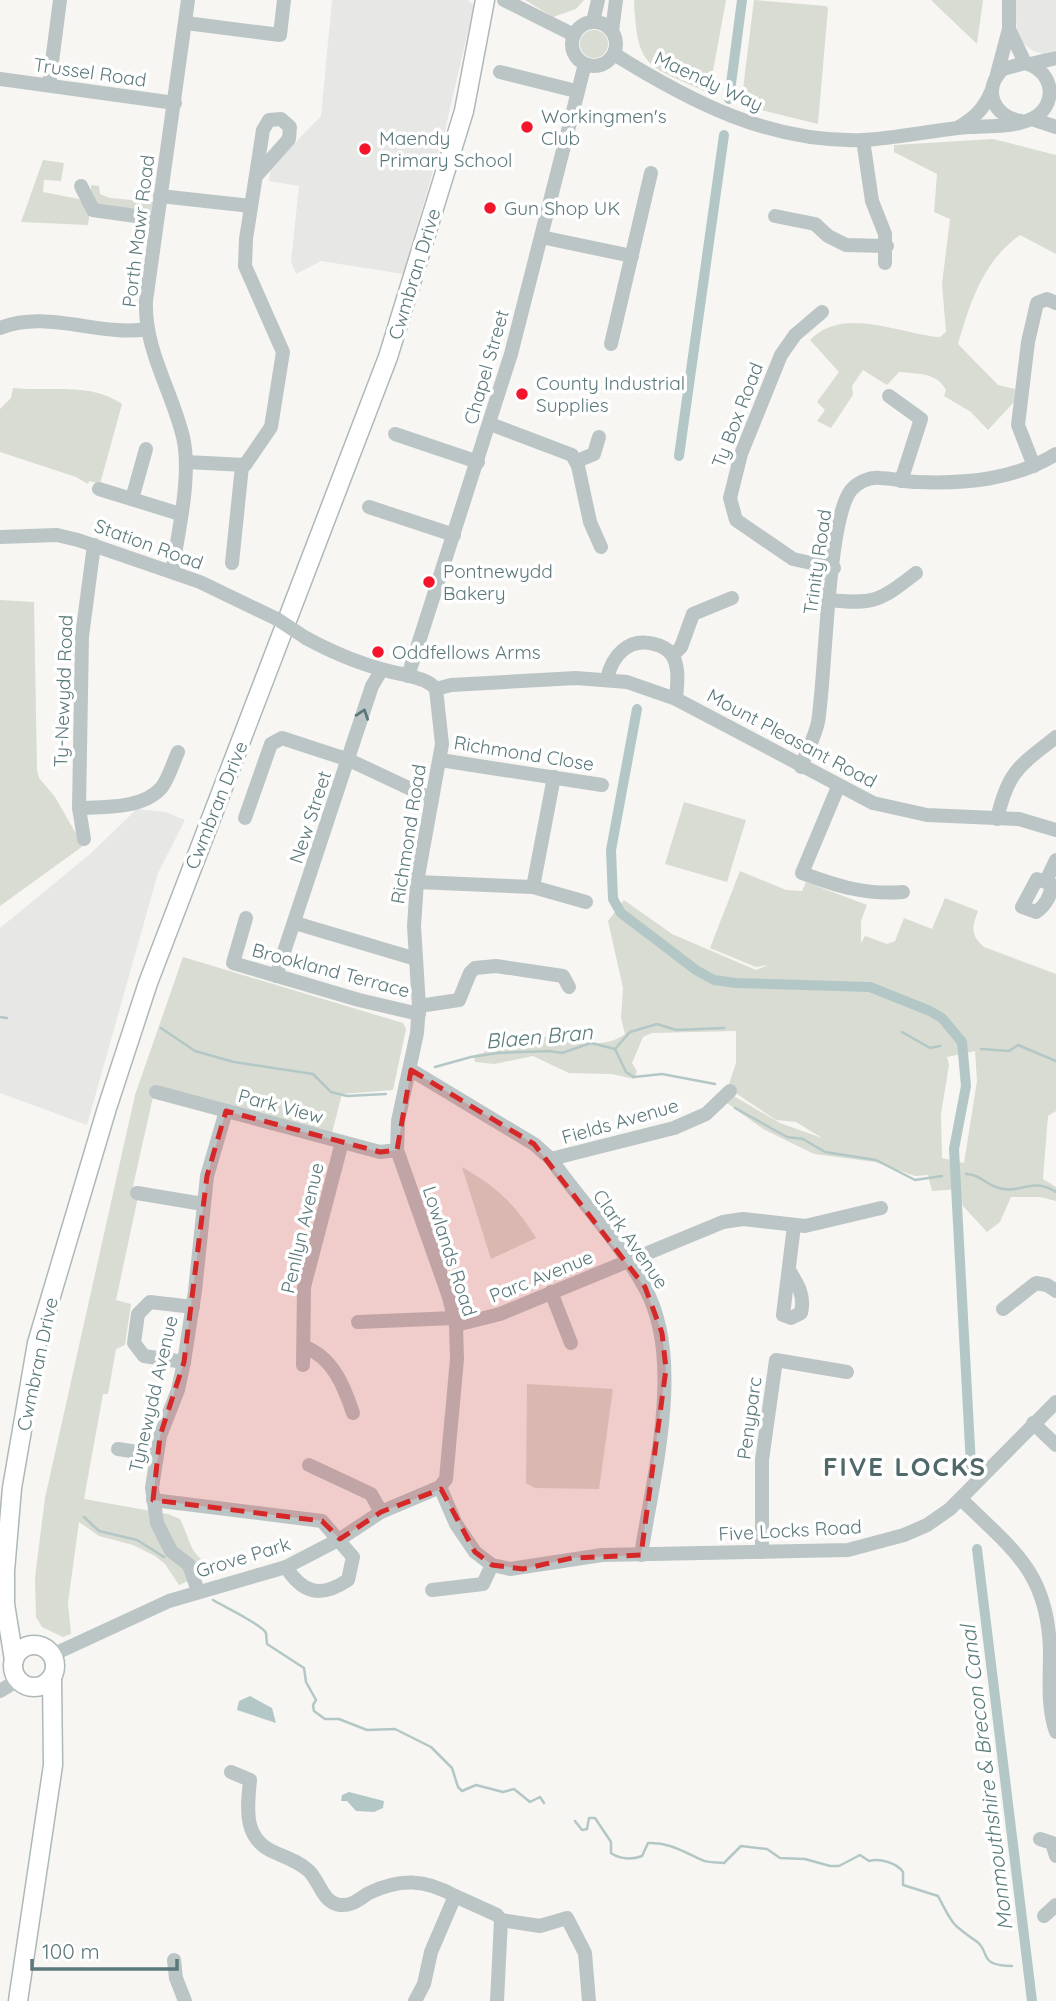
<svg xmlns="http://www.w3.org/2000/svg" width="1056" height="2001" viewBox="0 0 1056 2001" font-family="Quicksand,sans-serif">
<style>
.built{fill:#e7e8e6}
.green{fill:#d9dcd2;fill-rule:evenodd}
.water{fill:#b3c8c6}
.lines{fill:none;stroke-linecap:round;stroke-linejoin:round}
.stream{stroke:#b3c8c6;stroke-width:2.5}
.canal{stroke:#b3c8c6;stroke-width:10}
.major-casing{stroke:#aeb8b9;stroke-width:21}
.minor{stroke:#bcc5c6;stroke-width:14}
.major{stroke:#fff;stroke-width:18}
.minor-bridge{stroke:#bcc5c6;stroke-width:14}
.oneway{stroke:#5b787b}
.marked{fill:#d62828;fill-opacity:0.2;stroke:#d62828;stroke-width:5;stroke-dasharray:14 9;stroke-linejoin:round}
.poi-dot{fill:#f5152b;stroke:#fff;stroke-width:2.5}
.labels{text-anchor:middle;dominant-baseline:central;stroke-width:7;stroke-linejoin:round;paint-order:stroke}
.street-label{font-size:19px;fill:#5b787b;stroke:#fff}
.poi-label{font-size:19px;fill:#5b787b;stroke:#fff;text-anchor:start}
.water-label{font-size:21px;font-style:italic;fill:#597c7a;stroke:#fff}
.district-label{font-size:26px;font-weight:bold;letter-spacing:2px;fill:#51696b;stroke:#fff}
</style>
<rect width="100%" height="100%" fill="#f7f6f3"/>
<g class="built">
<path d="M332,0H467L474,5L445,130L403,274L321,261L296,274L291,261L299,186L269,181L271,168L321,116Z"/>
<path d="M1014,0H1056V50L1043,54L1033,51L1021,42L1017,31Z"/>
<path d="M137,809L166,812L185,820L158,873L87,1125L0,1093V928L89,855Z"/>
</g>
<g class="green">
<path d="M525,0H584L576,9L553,17Z"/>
<path d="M634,0H726L709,93C648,65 637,71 634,0Z"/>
<path d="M754,0L826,6L828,8L818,124L741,105Z"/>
<path d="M983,0L977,44L932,1V0Z"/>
<circle cx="594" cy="44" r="14"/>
<path d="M993,139L1056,155V254L1020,235C983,261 970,303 958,344L998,385L1015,389L1014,402L988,430L971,412L944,396L946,390C937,372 917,374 899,372L887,385L863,370L852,386L853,395L831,428L817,421L825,410L817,402L839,372L810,340C844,305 899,334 940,337L946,332L942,284L950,219L934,212L937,174L894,152V145Z"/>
<path d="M43,160L64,163L61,181L44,180L43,192L79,199L90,211L88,225L21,222Z"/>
<path d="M91,185L99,186L100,194L110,198L153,202L151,213L91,204Z"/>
<path d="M13,388C51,392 90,382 122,404L100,484L89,481L88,484L76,477L0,452V409L11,398Z"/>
<path d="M0,600L34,602L37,770L39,778L55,797L83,846L0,906Z"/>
<path d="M684,802L746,820L727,882L665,864Z"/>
<path d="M740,871L786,890L802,891L806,882L867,905L861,921V943L865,936L887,944L895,941L904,918L932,929L945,898L978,911C972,927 970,935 984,947L1056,974V1111L1048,1116L1043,1179L1056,1187V1201L1040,1197H1011L1000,1222L987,1232L963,1206L959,1189L932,1191L928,1175L915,1176L875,1162L814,1154L763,1129L727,1103L732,1095L780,1123L822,1138L796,1122L776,1120L737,1094L729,1084L736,1063V1031L652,1033L643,1037L632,1063L637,1071L634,1079L612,1074L569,1073L533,1056L494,1064L475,1062L474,1055L483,1053L492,1045C506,1045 517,1039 530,1037C560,1032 598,1055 625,1034L621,1018L623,988L608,921L624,900L672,934L756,970L768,965L756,967L710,948ZM975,1051L977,1081L964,1163L942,1158L941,1114L949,1065L947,1057Z"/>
<path d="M183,957L403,1023L406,1029L393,1090L342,1094L332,1133L155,1088L131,1195L138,1197L116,1300L131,1304L125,1345L116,1349L108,1394H103L84,1499L168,1514L180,1519C193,1545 187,1552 215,1569L179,1585L165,1564L155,1556L133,1545L99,1536L79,1522L68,1603L71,1634L63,1637L42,1627L36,1617L35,1578L45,1498L135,1095Z"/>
<path d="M462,1167C498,1188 514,1203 536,1238L491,1259Z"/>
<path d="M527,1384L613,1389L599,1489L535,1488L526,1483Z"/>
</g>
<g class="water">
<path d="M250,1696L272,1708L276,1723L237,1710L239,1701Z"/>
<path d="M349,1792L384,1801L383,1808L374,1812L356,1811L347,1801H341L342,1795Z"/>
</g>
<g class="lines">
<g class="stream">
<path d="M0,1017L7,1018"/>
<path d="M161,1028L195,1051L234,1062L313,1074L331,1092L347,1096L386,1094"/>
<path d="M902,1032L930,1048L940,1046"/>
<path d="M615,1049L630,1032L657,1024L676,1030L724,1028"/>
<path d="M981,1049L1009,1051L1018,1045L1056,1061"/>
<path d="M435,1067L471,1057L498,1053L549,1051L562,1053L591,1043L615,1049L626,1072L634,1077L662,1074L715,1084"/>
<path d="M735,1108L787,1137L803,1139L825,1152L876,1160L915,1180L942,1176"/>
<path d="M966,1174C981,1175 984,1183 996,1187C1019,1196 1031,1176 1056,1192"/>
<path d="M84,1517L99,1531L137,1540L164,1557"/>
<path d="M213,1600C223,1606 263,1625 266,1633C266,1633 267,1644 267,1644L304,1668L306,1682L316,1700L313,1705L314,1711L325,1719H339L367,1730L395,1729L431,1747L452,1768L458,1787L462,1791L476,1785L503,1792L514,1789L530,1802L540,1797L544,1803"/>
<path d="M575,1821L582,1830L587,1829L589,1818H595L611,1842V1853C619,1859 632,1860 642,1856L648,1843C669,1842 684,1852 702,1860C707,1863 718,1862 724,1863L741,1846L767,1849L780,1858L805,1859L830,1866H839L860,1855L869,1861C880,1858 897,1863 903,1872V1885L938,1896C953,1924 950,1923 976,1941C991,1951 977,1966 1012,1966"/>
</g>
<g class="canal">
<path d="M729,99L742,0"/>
<path d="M679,456L724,135"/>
<path d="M637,709L611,850L613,899L621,913L696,970L714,980L736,983L870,987L930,1011L942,1018L962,1042L966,1086L954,1149L971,1466"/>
<path d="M977,1549L1032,2001"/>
</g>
<defs>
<g id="major">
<circle cx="34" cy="1666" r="21"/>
<path d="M14,1660L5,1604V1571L12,1488L37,1343L107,1108L148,983L388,357L464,111L485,0"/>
<path d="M18,2001L53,1765L52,1677"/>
</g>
</defs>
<use href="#major" class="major-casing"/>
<g class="minor">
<path d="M504,0L574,35"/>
<path d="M593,22L598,0"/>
<circle cx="594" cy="44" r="22"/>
<path d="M186,23L280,35L284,0"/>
<path d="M1009,29L1025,63"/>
<path d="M612,31L616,0"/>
<path d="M614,54C691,102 770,143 862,140C898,138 933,130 968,127C991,126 1036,129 1047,104C1055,86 1044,68 1025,63L1003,69C982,89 993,117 1021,121"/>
<path d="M1030,64L1056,58"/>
<path d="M500,72L576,91"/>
<path d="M997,74L1009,29V0"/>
<path d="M0,79L175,103"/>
<path d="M49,85L60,0"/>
<path d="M1032,119L1056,127"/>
<path d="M959,127C974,118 984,109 991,92"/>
<path d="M863,140L872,201L885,234V263"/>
<path d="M81,186L93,210L157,219"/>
<path d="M160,196L251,206"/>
<path d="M775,216L815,224L828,236L846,245L887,246"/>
<path d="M541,237L632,256"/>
<path d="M822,312L795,335L781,355L741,454L730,498L736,520L793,559L834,568"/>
<path d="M0,328C47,309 99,337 148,329"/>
<path d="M611,344L651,173"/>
<path d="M889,396L921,419L901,481"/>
<path d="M490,424L572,455L578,466L590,522L601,547"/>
<path d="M395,434L478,462"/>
<path d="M577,461L594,454L599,437"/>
<path d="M186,462L245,465L271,427L283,352L245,266L246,239L263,130L269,120L281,119L290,127L289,139L257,175"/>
<path d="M1034,466L1018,425L1028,342L1037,303L1047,299L1056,303"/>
<path d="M99,489L180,514"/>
<path d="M132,499L146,449"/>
<path d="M369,507L454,535"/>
<path d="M0,537L57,535L78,540L200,582L277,619"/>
<path d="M232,563L242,466"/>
<path d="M172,572C178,533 192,475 183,437C172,391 144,349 146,301L188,0"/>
<path d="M829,600C875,605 881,600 916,573"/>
<path d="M306,638C339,656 369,668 406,675C416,678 429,680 436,689"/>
<path d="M673,655L681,647L693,614L732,598"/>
<path d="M408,676L511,354L585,64"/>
<path d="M607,679C612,656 628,637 654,644C660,645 668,649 672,655C680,667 677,686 676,699"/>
<path d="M436,689L451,685L576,678L627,682L676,699L873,803L927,815L1019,819L1056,830"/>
<path d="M440,760L602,785"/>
<path d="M801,767C806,753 815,737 818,722C826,675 827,521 851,490C858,482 869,477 880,478C892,478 905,482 917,482C965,484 1014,480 1056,454"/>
<path d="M838,787L802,873C837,886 865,895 903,892"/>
<path d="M79,808C104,807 144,809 162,787C169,777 173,763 178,752"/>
<path d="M245,818L271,744L282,738L349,760L432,799"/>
<path d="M997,819C1008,771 1019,766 1056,737"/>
<path d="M84,839L79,808L82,636L94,545"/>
<path d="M1037,879L1051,884C1052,895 1045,906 1036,912L1022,907Z"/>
<path d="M1046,881L1056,860"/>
<path d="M417,882L533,887L586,902"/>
<path d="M533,887L554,777"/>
<path d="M246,918L233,963L359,1000L419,1014"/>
<path d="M295,923L416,959"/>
<path d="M276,976L372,686L381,671"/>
<path d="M419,1006L459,1000L470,973L475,968L496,966L563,976L569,987"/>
<path d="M411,1070L534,1144L551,1159C581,1202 620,1242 645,1288C685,1360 653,1476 641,1555"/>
<path d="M156,1092L380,1152L397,1150"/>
<path d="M551,1159L674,1128L706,1114L730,1091"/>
<path d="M137,1193L203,1204"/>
<path d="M789,1270C798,1285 805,1295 801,1313L791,1318L783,1315L794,1226"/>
<path d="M551,1292L571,1343"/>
<path d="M1003,1309L1036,1283L1047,1285L1056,1291"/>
<path d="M358,1322L454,1318"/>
<path d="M456,1325L500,1314L723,1222L743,1219L805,1226L881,1208"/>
<path d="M305,1347C333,1358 344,1386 353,1413"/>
<path d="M184,1362L144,1356L134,1343L138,1314L150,1302L193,1307"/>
<path d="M303,1365L304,1287L342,1142"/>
<path d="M1033,1423L1056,1445"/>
<path d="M118,1449L157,1455"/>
<path d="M309,1465L371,1494L381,1512"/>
<path d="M440,1487L456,1524L475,1552L492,1565L510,1569L602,1555L848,1550L904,1535L927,1525L950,1509L1056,1402"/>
<path d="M961,1499C1013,1550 1048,1572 1050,1651C1050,1677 1047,1707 1056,1732"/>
<path d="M153,1500L322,1521L353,1557L348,1580C321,1598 303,1594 286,1567"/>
<path d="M762,1552V1460L776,1360L847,1372"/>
<path d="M432,1590L483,1584L492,1565"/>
<path d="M198,1591L189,1565L171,1551L157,1523L152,1488L160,1436L178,1390L184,1362L195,1291L207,1176L226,1111"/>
<path d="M52,1655L169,1601L286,1567L340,1539L381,1512L440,1487L446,1479L457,1359L456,1325L449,1297L397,1150L398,1121L417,1033L419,1006L414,926L417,882L442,744L436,689"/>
<path d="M0,1691L18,1680"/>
<path d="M231,1772L250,1780C247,1810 243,1840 276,1853C288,1858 299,1862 309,1871C320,1882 322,1902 340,1905C353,1906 359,1899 369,1893C400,1878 425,1879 455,1896L431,1952L424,1984L415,2001"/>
<path d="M1040,1839L1052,1843L1056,1856"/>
<path d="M455,1896L497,1915L501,1920L497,2001"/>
<path d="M1044,1916L1056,1905"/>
<path d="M501,1920L540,1926L567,1918L585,1953L589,2001"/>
<path d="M174,1960L176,1978L185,2001"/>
</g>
<use href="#major" class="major"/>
<path class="minor-bridge" d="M277,619L306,638"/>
</g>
<defs><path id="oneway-chevron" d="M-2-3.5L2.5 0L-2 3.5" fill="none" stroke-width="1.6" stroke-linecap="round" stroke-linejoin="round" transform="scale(1.75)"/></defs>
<use class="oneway" href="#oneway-chevron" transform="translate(363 714) rotate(-71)"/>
<path class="marked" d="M411,1070L534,1144L645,1287L662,1333L666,1369L641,1555L572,1558L523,1569L492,1565L475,1552L441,1489L381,1512L340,1539L322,1521L153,1500L160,1436L184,1362L207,1176L226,1111L380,1152L397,1150Z"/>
<g class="poi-dot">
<circle cx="527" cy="127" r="7"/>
<circle cx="365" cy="149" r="7"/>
<circle cx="490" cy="208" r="7"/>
<circle cx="522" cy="394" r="7"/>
<circle cx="429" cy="582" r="7"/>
<circle cx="378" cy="652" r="7"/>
</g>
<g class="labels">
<g class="street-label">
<text transform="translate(90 72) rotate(8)">Trussel Road</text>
<text transform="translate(709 81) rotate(25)">Maendy Way</text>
<text transform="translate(138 231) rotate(-83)">Porth Mawr Road</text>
<text transform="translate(414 274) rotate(-73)">Cwmbran Drive</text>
<text transform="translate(486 367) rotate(-74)">Chapel Street</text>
<text transform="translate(737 415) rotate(-69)">Ty Box Road</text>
<text transform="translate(149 544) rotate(20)">Station Road</text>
<text transform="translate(817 562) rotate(-82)">Trinity Road</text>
<text transform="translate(63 691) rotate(-88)">Ty-Newydd Road</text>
<text transform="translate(792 738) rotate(28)">Mount Pleasant Road</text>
<text transform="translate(524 753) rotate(9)">Richmond Close</text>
<text transform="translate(216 805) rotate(-68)">Cwmbran Drive</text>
<text transform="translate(310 817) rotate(-72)">New Street</text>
<text transform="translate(408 834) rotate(-81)">Richmond Road</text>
<text transform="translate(331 970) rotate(15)">Brookland Terrace</text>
<text transform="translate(281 1106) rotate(15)">Park View</text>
<text transform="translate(620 1121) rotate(-16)">Fields Avenue</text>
<text transform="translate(302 1228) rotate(-77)">Penllyn Avenue</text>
<text transform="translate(631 1239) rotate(55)">Clark Avenue</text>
<text transform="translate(450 1251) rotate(72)">Lowlands Road</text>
<text transform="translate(541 1276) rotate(-22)">Parc Avenue</text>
<text transform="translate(37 1364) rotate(-78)">Cwmbran Drive</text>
<text transform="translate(153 1394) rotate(-77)">Tynewydd Avenue</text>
<text transform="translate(749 1418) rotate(-82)">Penyparc</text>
<text transform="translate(790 1530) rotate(-3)">Five Locks Road</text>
<text transform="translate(243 1557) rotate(-17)">Grove Park</text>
</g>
<g class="poi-label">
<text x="541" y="116">Workingmen's<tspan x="541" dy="22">Club</tspan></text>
<text x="379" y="138">Maendy<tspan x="379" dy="22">Primary School</tspan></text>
<text x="504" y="208">Gun Shop UK</text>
<text x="536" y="383">County Industrial<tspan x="536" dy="22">Supplies</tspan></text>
<text x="443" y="571">Pontnewydd<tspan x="443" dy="22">Bakery</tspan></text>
<text x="392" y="652">Oddfellows Arms</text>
</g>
<g class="water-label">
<text transform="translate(539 1036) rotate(-5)">Blaen Bran</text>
<text transform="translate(986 1778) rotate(-97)">Monmouthshire &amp; Brecon Canal</text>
</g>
<g class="district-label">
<text x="905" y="1466">FIVE LOCKS</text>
</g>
</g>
<path d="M32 1959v10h145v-10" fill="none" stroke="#5b787b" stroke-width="3.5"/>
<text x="42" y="1959" font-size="21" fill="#5b787b" stroke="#ffffff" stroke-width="5" paint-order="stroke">100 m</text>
</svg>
